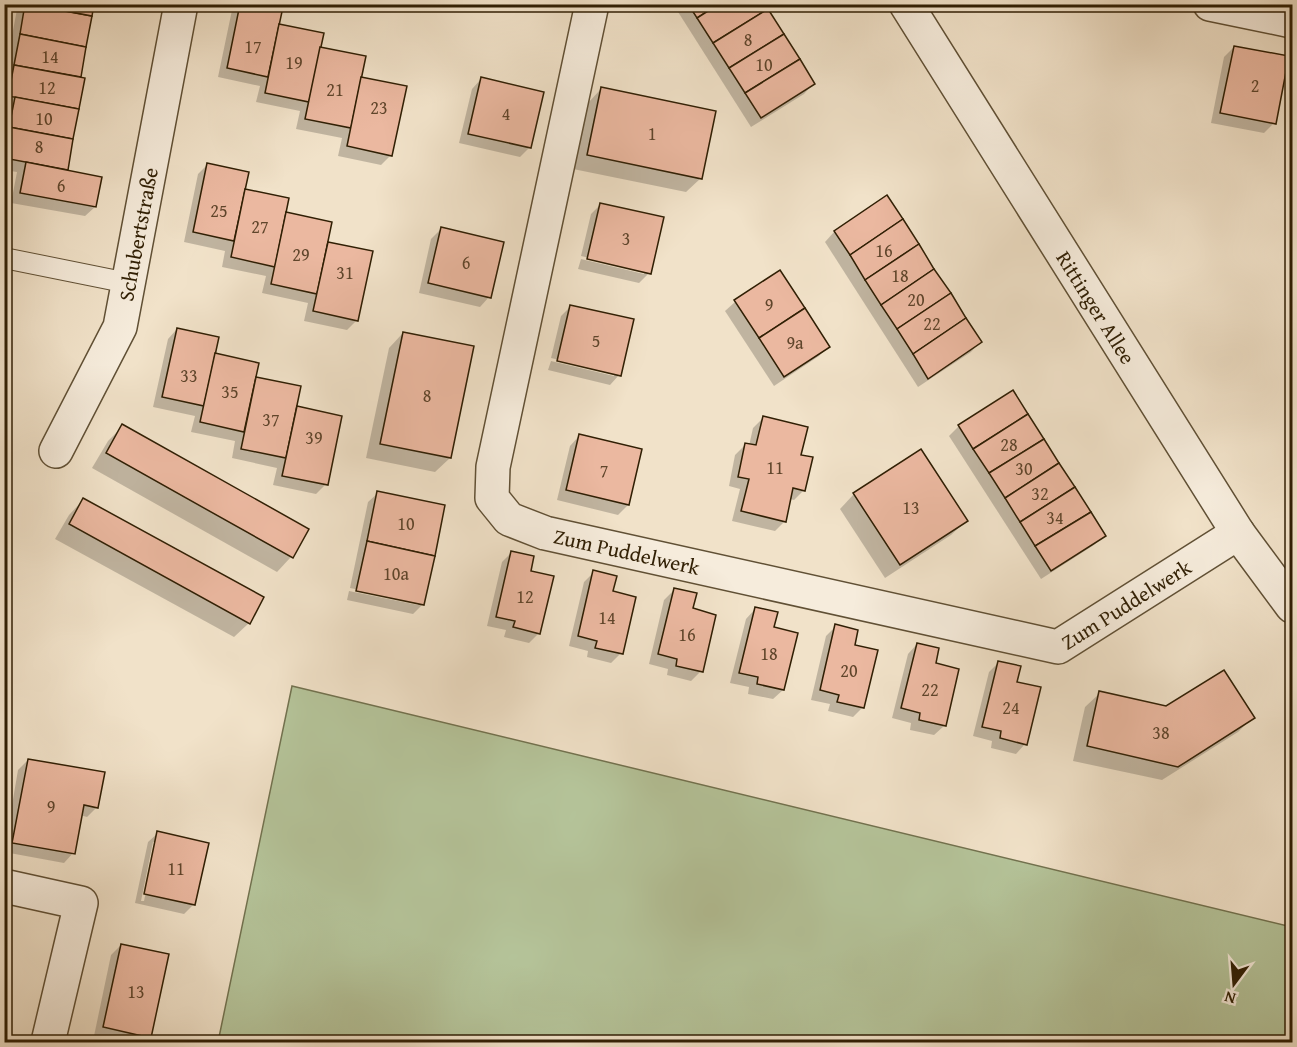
<svg xmlns="http://www.w3.org/2000/svg" width="1297" height="1047" viewBox="0 0 1297 1047" font-family="'Gentium Book Plus',serif">
<style>
.green{fill:#b5c49a;stroke:#72724f;stroke-width:1.5}
.shadow{fill:#0003;fill-rule:evenodd}
.building{fill:#ebb8a0;stroke:#301f04;stroke-width:1.5}
.lines{fill:none;stroke-linecap:round;stroke-linejoin:round}
.lane-casing{stroke:#605035;stroke-width:22}
.street-casing{stroke:#605035;stroke-width:36}
.lane{stroke:#f6ecdc;stroke-width:20}
.street{stroke:#f6ecdc;stroke-width:33}
.labels{text-anchor:middle;dominant-baseline:central;stroke-width:4.5;stroke-linejoin:round;paint-order:stroke}
.number-label{font-size:18px;fill:#5f452b}
.street-label{font-size:21px;fill:#301f04;stroke:#f6ecdc}
</style>
<rect width="100%" height="100%" fill="#f1e2c9"/>
<filter id="stains"><feTurbulence type="fractalNoise" baseFrequency=".00333" numOctaves="4"/><feColorMatrix values="0 0 0 0 .2 0 0 0 0 .09 0 0 0 0 .02 0 0 0 .5 -.17"/></filter>
<radialGradient id="worn" r=".72"><stop offset=".6" stop-color="#630" stop-opacity="0"/><stop offset="1" stop-color="#630" stop-opacity=".3"/></radialGradient>
<path class="green" d="M292,686L1292,927V1042H218Z"/>
<g class="shadow">
<path d="M18,4H93L79,78L83,79L66,171L95,207L85,216L11,203L17,172L4,170V78Z"/>
<path d="M238,4H264L281,8L277,25L319,48L360,78L391,155L381,165L338,156L342,138L296,129L300,111L256,102L260,86L218,77L232,10Z"/>
<path d="M673,4H763L813,84L804,94L751,127Z"/>
<path d="M1234,47L1274,123L1264,133L1211,123L1224,57Z"/>
<path d="M481,79L530,147L520,157L459,143L472,89Z"/>
<path d="M601,89L701,178L686,192L573,169L587,104Z"/>
<path d="M208,164L326,243L371,252L357,320L347,330L304,321L308,303L262,293L266,276L222,267L225,251L184,242L198,174Z"/>
<path d="M886,197L980,342L971,352L918,387L825,242L834,232Z"/>
<path d="M601,204L649,273L639,283L578,269L581,259L644,274V271L581,256L591,214Z"/>
<path d="M441,229L489,297L480,307L419,293L431,239Z"/>
<path d="M780,272L829,346L819,356L774,386L725,311L735,302Z"/>
<path d="M571,306L619,375L610,385L548,370L551,361L614,376V373L551,358L561,316Z"/>
<path d="M177,329L213,355L254,378L300,387L295,408L341,417L326,484L316,494L273,485L277,468L232,458L235,441L191,432L195,416L153,407L168,339Z"/>
<path d="M403,333L450,458L435,472L366,458L389,348Z"/>
<path d="M763,418L799,456L804,490L794,500L790,499L785,521L775,531L732,521L740,489L729,486L735,455L745,445L749,446L753,428Z"/>
<path d="M123,426L307,530L291,557L277,572L92,468L108,441Z"/>
<path d="M959,426L1104,536L1094,545L1041,579L949,436Z"/>
<path d="M579,436L640,450L628,505L618,515L557,500L570,446Z"/>
<path d="M378,493L423,604L413,614L347,600L349,591L418,605V602L350,588L368,502Z"/>
<path d="M854,494L966,521L951,535L885,578L840,509Z"/>
<path d="M83,500L249,623L234,637L55,539L69,515Z"/>
<path d="M512,552L529,572L539,633L529,643L504,637L506,630L487,626L502,562Z"/>
<path d="M594,572L611,592L621,653L611,663L587,657L588,651L569,646L584,582Z"/>
<path d="M674,590L691,610L701,671L691,681L667,675L668,669L649,664L664,600Z"/>
<path d="M755,609L772,628L783,690L773,699L748,694L749,687L730,683L746,619Z"/>
<path d="M836,626L853,646L863,707L853,717L828,711L830,704L811,700L826,636Z"/>
<path d="M917,644L934,664L944,726L934,735L910,730L911,723L892,718L908,654Z"/>
<path d="M999,662L1015,683L1025,744L1016,754L991,748L992,741L973,736L989,672Z"/>
<path d="M1100,693L1167,708L1253,717L1238,732L1162,780L1073,761L1085,707Z"/>
<path d="M28,760L97,807L87,817L80,815L73,853L64,863L4,852L18,770Z"/>
<path d="M158,833L194,904L184,914L135,903L148,842ZM153,842H156L144,901H141Z"/>
<path d="M121,945L150,1037L144,1042H121L94,1036L111,955Z"/>
</g>
<g class="building">
<path d="M25,4L92,16L86,47L20,34Z"/>
<path d="M30,4H94L92,16Z"/>
<path d="M240,4L283,7L268,77L227,68Z"/>
<path d="M688,4H719L697,18Z"/>
<path d="M719,4H765L768,9L713,43L697,18Z"/>
<path d="M768,9L784,34L729,68L713,43Z"/>
<path d="M279,24L324,33L309,102L265,93Z"/>
<path d="M20,34L86,47L81,77L14,65Z"/>
<path d="M784,34L800,59L745,93L729,68Z"/>
<path d="M1234,46L1289,56L1276,124L1220,113Z"/>
<path d="M320,47L366,56L351,128L305,119Z"/>
<path d="M800,59L815,84L761,118L745,93Z"/>
<path d="M14,65L85,78L79,109L8,96Z"/>
<path d="M361,77L407,86L392,156L347,146Z"/>
<path d="M481,77L544,92L531,148L468,134Z"/>
<path d="M601,87L716,111L702,179L587,155Z"/>
<path d="M15,97L79,109L73,139L9,127Z"/>
<path d="M9,127L73,139L68,170L4,158Z"/>
<path d="M26,162L102,177L96,207L20,193Z"/>
<path d="M207,163L249,172L234,241L193,232Z"/>
<path d="M245,189L289,198L275,267L231,257Z"/>
<path d="M887,195L903,219L850,255L834,231Z"/>
<path d="M600,203L664,217L651,274L587,259Z"/>
<path d="M286,212L332,222L317,294L271,284Z"/>
<path d="M903,219L919,244L865,280L850,255Z"/>
<path d="M441,227L504,242L491,298L428,283Z"/>
<path d="M328,242L373,251L358,321L313,311Z"/>
<path d="M919,244L934,269L881,305L865,280Z"/>
<path d="M934,269L951,293L897,329L881,305Z"/>
<path d="M780,270L805,308L759,338L734,300Z"/>
<path d="M951,293L966,318L913,354L897,329Z"/>
<path d="M570,305L634,319L621,376L557,361Z"/>
<path d="M805,308L830,347L784,377L759,338Z"/>
<path d="M966,318L982,342L928,379L913,354Z"/>
<path d="M177,328L219,337L204,406L162,397Z"/>
<path d="M403,332L474,346L451,458L380,444Z"/>
<path d="M215,353L259,363L244,432L200,422Z"/>
<path d="M256,377L301,386L286,458L241,449Z"/>
<path d="M1013,390L1028,414L973,449L958,425Z"/>
<path d="M297,406L342,416L328,485L282,476Z"/>
<path d="M1028,414L1044,439L989,473L973,449Z"/>
<path d="M763,416L808,427L801,455L813,457L805,491L793,488L786,522L741,511L749,479L738,477L745,443L756,445Z"/>
<path d="M122,424L309,529L293,558L106,453Z"/>
<path d="M579,434L642,449L629,505L566,490Z"/>
<path d="M1044,439L1059,463L1005,498L989,473Z"/>
<path d="M921,449L968,521L900,565L853,493Z"/>
<path d="M1059,463L1075,487L1020,522L1005,498Z"/>
<path d="M1075,487L1091,512L1035,546L1020,522Z"/>
<path d="M377,491L445,505L435,556L367,541Z"/>
<path d="M83,498L264,597L250,624L69,524Z"/>
<path d="M1091,512L1106,536L1051,571L1035,546Z"/>
<path d="M367,541L435,556L424,605L356,591Z"/>
<path d="M511,551L534,556L531,571L554,576L540,634L513,627L515,621L496,617Z"/>
<path d="M593,570L617,576L613,591L636,597L623,654L595,648L597,641L578,636Z"/>
<path d="M674,588L697,593L693,608L716,615L703,672L676,666L677,659L658,654Z"/>
<path d="M755,607L778,612L774,627L798,633L784,690L757,684L758,677L739,673Z"/>
<path d="M835,624L858,630L855,645L878,650L864,708L837,702L839,695L820,690Z"/>
<path d="M917,643L939,648L936,663L959,669L946,726L919,720L920,713L901,708Z"/>
<path d="M998,661L1021,666L1017,682L1041,687L1027,745L1000,738L1001,731L982,727Z"/>
<path d="M1224,670L1255,718L1178,767L1087,746L1099,691L1166,706Z"/>
<path d="M28,759L105,772L98,808L84,805L75,854L12,843Z"/>
<path d="M157,831L209,843L195,905L144,894Z"/>
<path d="M121,944L169,954L151,1038L103,1027Z"/>
</g>
<g class="lines">
<defs>
<path id="lane" d="M4,258L128,283"/>
<g id="street">
<path id="s1" d="M592,4L493,467L492,498L509,519L545,533L1058,647L1238,533"/>
<path id="s2" d="M906,4L1238,533L1292,606"/>
<path d="M1210,4L1292,21"/>
<path id="s3" d="M56,451L120,327L181,4"/>
<path d="M4,886L81,903L48,1042"/>
</g>
</defs>
<use href="#lane" class="lane-casing"/>
<use href="#street" class="street-casing"/>
<use href="#lane" class="lane"/>
<use href="#street" class="street"/>
</g>
<g class="labels">
<g class="number-label">
<text x="748" y="39">8</text>
<text x="253" y="46">17</text>
<text x="50" y="56">14</text>
<text x="294" y="62">19</text>
<text x="764" y="64">10</text>
<text x="1255" y="85">2</text>
<text x="47" y="87">12</text>
<text x="335" y="89">21</text>
<text x="379" y="107">23</text>
<text x="506" y="113">4</text>
<text x="44" y="118">10</text>
<text x="652" y="133">1</text>
<text x="39" y="146">8</text>
<text x="61" y="185">6</text>
<text x="219" y="210">25</text>
<text x="260" y="226">27</text>
<text x="626" y="238">3</text>
<text x="884" y="250">16</text>
<text x="301" y="254">29</text>
<text x="466" y="262">6</text>
<text x="345" y="272">31</text>
<text x="900" y="275">18</text>
<text x="916" y="299">20</text>
<text x="769" y="304">9</text>
<text x="932" y="323">22</text>
<text x="596" y="340">5</text>
<text x="795" y="342">9a</text>
<text x="189" y="375">33</text>
<text x="230" y="391">35</text>
<text x="427" y="395">8</text>
<text x="271" y="419">37</text>
<text x="314" y="437">39</text>
<text x="1009" y="444">28</text>
<text x="775" y="467">11</text>
<text x="1024" y="468">30</text>
<text x="604" y="470">7</text>
<text x="1040" y="493">32</text>
<text x="911" y="507">13</text>
<text x="1055" y="517">34</text>
<text x="406" y="523">10</text>
<text x="396" y="573">10a</text>
<text x="525" y="596">12</text>
<text x="607" y="617">14</text>
<text x="687" y="634">16</text>
<text x="769" y="653">18</text>
<text x="849" y="670">20</text>
<text x="930" y="689">22</text>
<text x="1011" y="707">24</text>
<text x="1161" y="732">38</text>
<text x="51" y="806">9</text>
<text x="176" y="868">11</text>
<text x="136" y="991">13</text>
</g>
<g class="street-label">
<text stroke="none"><textPath href="#s3" startOffset="234">Schubertstraße</textPath></text>
<text stroke="none"><textPath href="#s2" startOffset="358">Rittinger Allee</textPath></text>
<text stroke="none"><textPath href="#s1" startOffset="654">Zum Puddelwerk</textPath></text>
<text stroke="none"><textPath href="#s1" startOffset="1176">Zum Puddelwerk</textPath></text>
</g>
</g>
<rect width="1297" height="1047" fill="none" stroke="#f1e2c9" stroke-width="24"/>
<rect x="6" y="6" width="1285" height="1035" fill="none" stroke="#301f04" stroke-width="3"/>
<rect x="12" y="12" width="1273" height="1023" fill="none" stroke="#301f04" stroke-width="1.5"/>
<g transform="translate(1234 984) rotate(196)" stroke="#f6ecdc" stroke-width="4.5" paint-order="stroke">
<path d="M0-4.5L10 22L0 15L-10 22Z" fill="#301f04"/>
<text y="-9" font-size="16" font-weight="bold" text-anchor="middle" fill="#301f04">N</text>
</g>
<rect width="100%" height="100%" filter="url(#stains)"/>
<rect width="100%" height="100%" fill="url(#worn)"/>
</svg>
